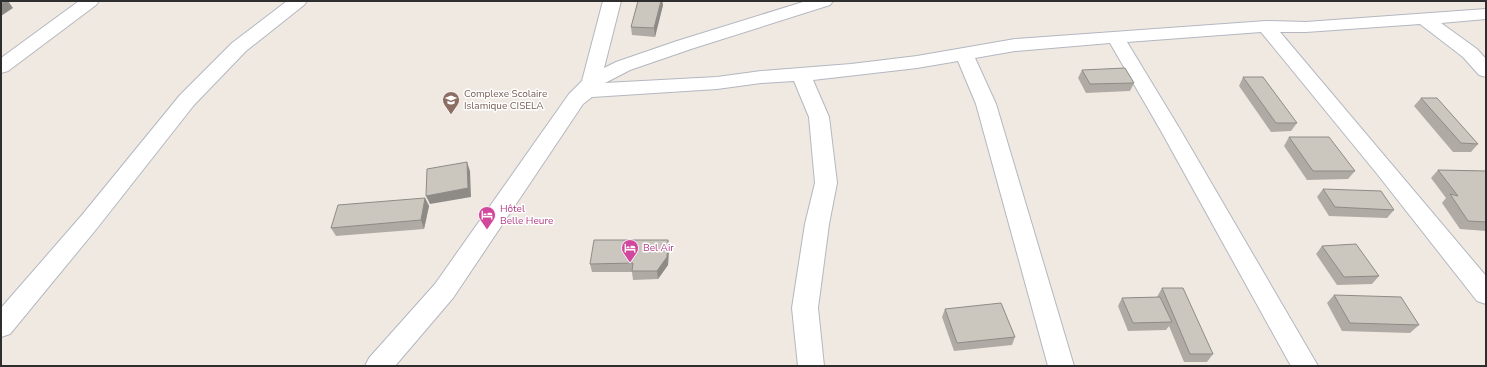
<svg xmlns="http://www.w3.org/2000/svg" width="1487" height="367" viewBox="0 0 1487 367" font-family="'Nunito Sans',sans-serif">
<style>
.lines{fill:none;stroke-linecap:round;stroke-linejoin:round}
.minor-casing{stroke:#b4b7c1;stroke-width:2}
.minor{fill:#fff;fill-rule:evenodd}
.wall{fill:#afaba4}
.shaded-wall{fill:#8e8b86}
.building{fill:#cbc7bf;stroke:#8e8b86}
.labels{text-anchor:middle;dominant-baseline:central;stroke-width:3;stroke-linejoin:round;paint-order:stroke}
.education-label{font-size:10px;fill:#785e54;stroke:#fff;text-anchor:start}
.hotel-label{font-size:10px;fill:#b23c85;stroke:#fff;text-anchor:start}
</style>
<rect width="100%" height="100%" fill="#efe9e1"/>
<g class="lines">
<defs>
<g id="minor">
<path d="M79,1H99L96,5L8,71L1,73V58Z"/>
<path d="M287,1H307L304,5L246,51L194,105L98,227L10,334L1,337V308L82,215L180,95L232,43Z"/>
<path d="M603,1H621L604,68L616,62L677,41L806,1H833L830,5L691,49L630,70L605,83L717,77L761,71L851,64L917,56L1015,39L1266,21L1306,22L1486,9V19L1441,23L1477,49L1486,59V77L1479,75L1463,57L1420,24L1306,32H1280L1486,276V304L1477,301L1378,175L1261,32L1127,42L1181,131L1318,366H1291L1161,131L1110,43L1015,51L975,58L996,104L1074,366H1048L976,104L958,61L917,68L813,80L829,117L837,183L829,224L818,308L824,366H798L792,308L805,224L815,183L809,117L794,81L761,83L717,89L592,97L583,104L453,298L395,366H365L369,358L435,284L569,94L582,81Z"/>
</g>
</defs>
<use href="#minor" class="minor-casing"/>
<use href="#minor" class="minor"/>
</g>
<g class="wall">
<path d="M638,1H662L663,5L655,37L632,35L631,27Z"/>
<path d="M1082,70L1134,83L1130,91L1086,93L1078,78Z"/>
<path d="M1243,77L1297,123L1291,131L1271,132L1239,86Z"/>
<path d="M1421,98L1478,144L1471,152H1453L1414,106Z"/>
<path d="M1289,137L1355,171L1348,179L1307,180L1284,146Z"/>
<path d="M1438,170L1486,171V231L1460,229L1442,203L1446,198L1431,178Z"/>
<path d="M1323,189L1394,210L1387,218L1329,216L1317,197Z"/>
<path d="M425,198L429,206L424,229L336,236L331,228Z"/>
<path d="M668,240L669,248L668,265L658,279L633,280L632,272H592L590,264Z"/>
<path d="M1322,246L1379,276L1372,284L1337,285L1316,254Z"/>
<path d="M1162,288L1213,354L1207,362H1184L1169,326L1166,330L1128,331L1118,306L1122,298L1157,297Z"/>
<path d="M1334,295L1419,325L1410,333L1342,331L1327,303Z"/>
<path d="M945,309L1015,337L1012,345L954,351L942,317Z"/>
</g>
<g class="shaded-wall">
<path d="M5,1H8L13,8L1,16V4Z"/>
<path d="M661,1H662L663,5L655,37L654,28Z"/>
<path d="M467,162L470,171L471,197L430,204L426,196Z"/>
<path d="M425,198L429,206L424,229L421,220Z"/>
<path d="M668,240L669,248L668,265L658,279L657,271Z"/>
</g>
<g class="building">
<path d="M1,1H5L1,4Z"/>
<path d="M638,1H661L654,28L631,27Z"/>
<path d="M1125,68L1134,83L1090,84L1082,70Z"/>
<path d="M1243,77H1263L1297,123H1276Z"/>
<path d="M1421,98H1437L1478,144L1461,143Z"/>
<path d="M1289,137H1329L1355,171H1313Z"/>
<path d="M467,162L468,188L426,196L427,169Z"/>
<path d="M1438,170L1486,171V222L1468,221L1450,194L1458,196Z"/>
<path d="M1323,189L1381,191L1394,210L1335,207Z"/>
<path d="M425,198L421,220L331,228L338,205Z"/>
<path d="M594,240H668L667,257L657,271H632L633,263L590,264Z"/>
<path d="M1356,244L1379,276L1344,277L1322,246Z"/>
<path d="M1162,288H1183L1213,354H1190Z"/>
<path d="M1334,295L1401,297L1419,325L1350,323Z"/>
<path d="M1160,297L1172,322L1133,323L1122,298Z"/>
<path d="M1001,303L1015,337L957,343L945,309Z"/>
</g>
<defs>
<symbol id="school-pin" viewBox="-11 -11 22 30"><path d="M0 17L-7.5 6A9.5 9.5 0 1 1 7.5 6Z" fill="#8d6e63" stroke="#fff"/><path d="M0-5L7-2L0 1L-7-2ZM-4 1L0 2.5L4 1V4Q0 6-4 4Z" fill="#fff"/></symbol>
<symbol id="hotel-pin" viewBox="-11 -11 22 30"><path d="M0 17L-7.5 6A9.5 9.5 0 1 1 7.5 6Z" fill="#d1479c" stroke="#fff"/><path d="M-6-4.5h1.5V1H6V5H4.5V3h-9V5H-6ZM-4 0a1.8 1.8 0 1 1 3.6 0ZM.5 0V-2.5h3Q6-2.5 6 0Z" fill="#fff"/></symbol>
</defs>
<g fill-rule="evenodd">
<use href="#school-pin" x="441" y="90" width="20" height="27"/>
<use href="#hotel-pin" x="477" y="205" width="20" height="27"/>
<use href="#hotel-pin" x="620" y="238" width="20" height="27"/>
</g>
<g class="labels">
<g class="education-label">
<text x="464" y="94">Complexe Scolaire<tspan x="464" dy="12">Islamique CISELA</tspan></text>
</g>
<g class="hotel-label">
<text x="500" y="209">Hôtel<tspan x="500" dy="12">Belle Heure</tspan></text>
<text x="643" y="248">Bel Air</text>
</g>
</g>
<rect width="1487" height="367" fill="none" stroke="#2e2e2e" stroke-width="4"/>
</svg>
